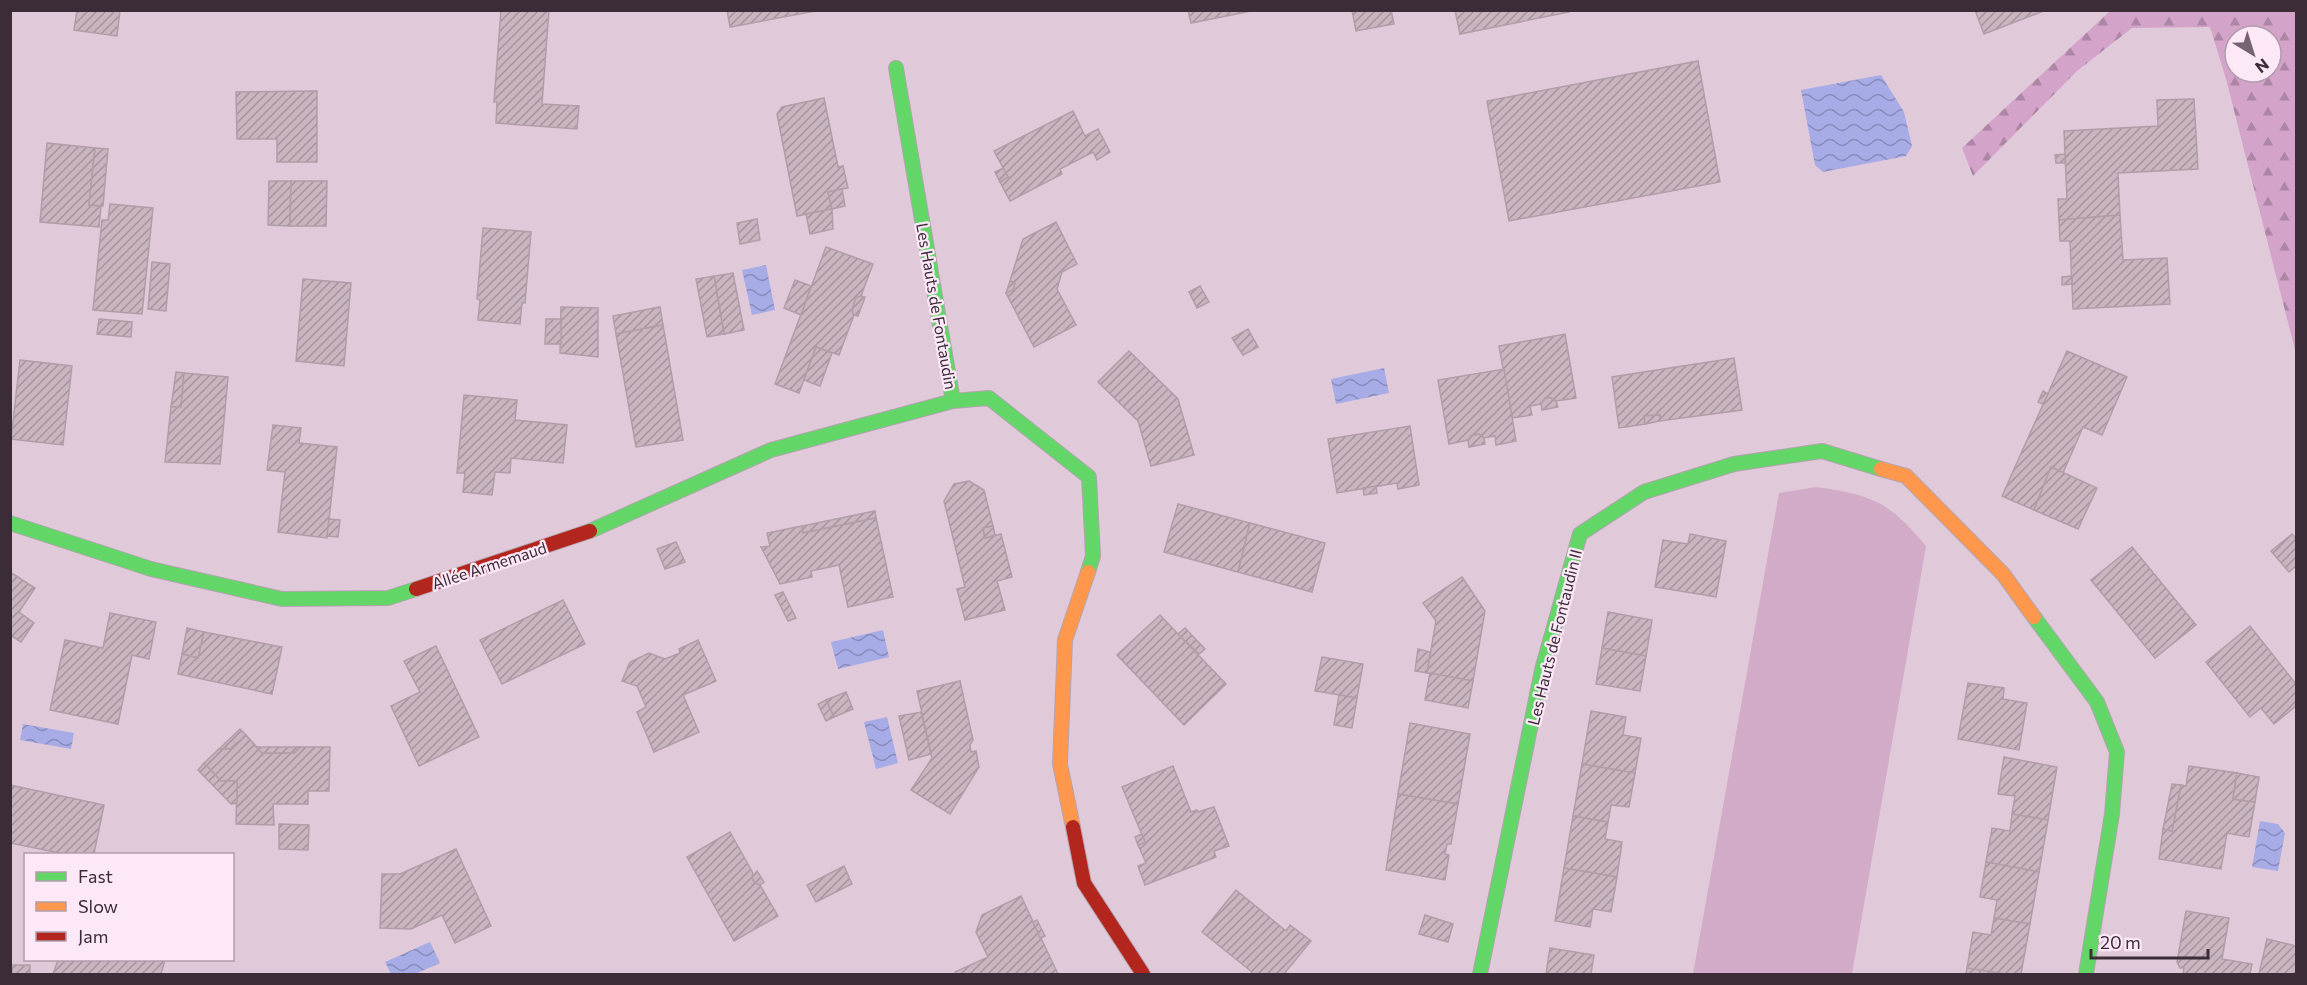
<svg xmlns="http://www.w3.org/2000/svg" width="2307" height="985" viewBox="0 0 2307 985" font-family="Commissioner,sans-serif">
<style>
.grass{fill:#d1abc8}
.forest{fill:url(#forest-firs);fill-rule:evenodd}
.water{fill:url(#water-waves)}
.building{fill:url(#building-hatch);stroke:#b09da7;stroke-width:1.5}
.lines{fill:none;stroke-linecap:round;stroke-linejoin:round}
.fast-casing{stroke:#b4a3b0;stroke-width:16}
.slow-casing{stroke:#b4a3b0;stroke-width:16}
.jam-casing{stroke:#b4a3b0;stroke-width:16}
.fast{stroke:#63d668;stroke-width:14}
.slow{stroke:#ff974d;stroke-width:14}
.jam{stroke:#b3261e;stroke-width:14}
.labels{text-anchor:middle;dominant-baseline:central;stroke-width:4.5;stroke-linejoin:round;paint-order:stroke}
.street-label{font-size:16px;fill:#3b2c38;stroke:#fde8f8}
</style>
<defs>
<pattern id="forest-firs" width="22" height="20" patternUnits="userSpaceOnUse" patternTransform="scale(1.5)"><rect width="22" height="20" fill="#d4a3ca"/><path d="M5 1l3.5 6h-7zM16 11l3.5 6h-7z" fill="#ad85a5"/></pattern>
<pattern id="water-waves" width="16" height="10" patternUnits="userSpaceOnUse" patternTransform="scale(1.5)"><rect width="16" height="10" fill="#a7abe6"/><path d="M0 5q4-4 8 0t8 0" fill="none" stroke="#898bbb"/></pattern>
<pattern id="building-hatch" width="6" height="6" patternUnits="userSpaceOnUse" patternTransform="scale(1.5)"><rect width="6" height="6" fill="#c8b5c0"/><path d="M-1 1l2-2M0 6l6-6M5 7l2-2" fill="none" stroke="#a4939d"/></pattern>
</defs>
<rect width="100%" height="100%" fill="#e0cada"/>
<path class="grass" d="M1816,487C1873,495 1889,502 1926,546L1852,974H1693L1779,493Z"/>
<path class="forest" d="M2110,11H2296V354L2226,79L2210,27L2132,28L2077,71L1973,176L1962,148ZM2235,36H2271V72H2235Z"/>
<g class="water">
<path d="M1881,75L1904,112L1912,146L1906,156L1823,172L1815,165L1801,90Z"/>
<path d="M766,265L775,310L752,315L742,270Z"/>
<path d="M1384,368L1389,393L1336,404L1331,379Z"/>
<path d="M883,630L889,657L838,669L831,642Z"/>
<path d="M887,717L898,763L876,769L864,722Z"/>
<path d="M23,724L74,733L71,749L20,740Z"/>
<path d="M2260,821L2278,824L2285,833L2278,871L2252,867Z"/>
<path d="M430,942L440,963L415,974H391L385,962Z"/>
</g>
<g class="building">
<path d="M77,10H120L117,36L74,30Z"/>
<path d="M501,10H549L542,104L579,106L577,129L496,123L497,102H494Z"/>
<path d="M727,10H816V11L730,27Z"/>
<path d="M1188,10H1256L1191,23Z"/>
<path d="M1352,10H1391L1394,24L1356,31Z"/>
<path d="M1455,10H1568L1569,12L1460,34Z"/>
<path d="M1975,10H2046L1984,34Z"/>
<path d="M1698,61L1720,182L1509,221L1487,101Z"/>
<path d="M317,91V162H277V139H237L236,92Z"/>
<path d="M824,98L838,167L843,166L848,188L828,192L832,209L797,216L777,114L782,107Z"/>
<path d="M2194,99L2198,169L2118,173L2120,215L2059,220L2058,199H2067L2064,131L2158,126L2157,100Z"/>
<path d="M1073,111L1085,136L1098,129L1110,152L1097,160L1093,152L1060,169L1062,174L1010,201L1000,182L1008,177L994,151Z"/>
<path d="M47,143L95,148L89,205L101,206L99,227L40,222Z"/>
<path d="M95,148L108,149L103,206L89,205Z"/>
<path d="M2065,154V163H2056L2055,155Z"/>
<path d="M1003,168L1008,177L1000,182L995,172Z"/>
<path d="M269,181H291L290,226L268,225Z"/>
<path d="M291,181H327L326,226H290Z"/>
<path d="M842,189L845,206L832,209L828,192Z"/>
<path d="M110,204L153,208L142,314L93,310L102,220H108Z"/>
<path d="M832,209L833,229L810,234L806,214Z"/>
<path d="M2120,215L2123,260L2167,258L2170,304L2073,309L2070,241H2060L2059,220Z"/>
<path d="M757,219L760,240L740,244L737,223Z"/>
<path d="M1056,222L1077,264L1062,272L1057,289L1076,325L1034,347L1006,293L1013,290L1015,283L1010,281L1023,239Z"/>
<path d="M483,228L531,232L525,303H522L520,324L478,320L480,300L477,299Z"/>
<path d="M826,247L873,264L861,296L856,298L852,310L854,315L839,355L816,347L799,393L775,384Z"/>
<path d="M152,262L170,264L166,311L148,309Z"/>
<path d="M733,273L744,330L724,334L714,276Z"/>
<path d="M714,276L724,334L707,337L696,279Z"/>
<path d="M2072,276V284L2062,285V277Z"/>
<path d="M303,279L351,283L344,366L296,361Z"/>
<path d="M795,280L811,286L801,315L784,308Z"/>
<path d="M1010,281L1015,283L1013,290L1006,293Z"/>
<path d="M1200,286L1209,302L1197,308L1189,292Z"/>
<path d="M861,296L865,297L858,316L854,315L852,310L856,298Z"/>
<path d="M561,307L598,308V357L560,353Z"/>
<path d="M660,307L663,325L616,334L613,316Z"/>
<path d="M99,319L132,322L131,337L97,334Z"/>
<path d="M546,319H561V344H545Z"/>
<path d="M663,325L683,440L636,447L616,334Z"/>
<path d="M1248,329L1258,347L1243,355L1232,338Z"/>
<path d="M1565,334L1576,398L1556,401L1551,398H1545L1541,404L1530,406L1532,415L1512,418L1499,346Z"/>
<path d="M816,347L832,353L820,386L804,380Z"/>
<path d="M1129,351L1178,399L1194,455L1151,466L1138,421L1098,382Z"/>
<path d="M2067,351L2127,377L2102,435L2083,427L2063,473L2051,467L2034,510L2002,496Z"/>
<path d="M1734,358L1742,410L1660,421V415L1644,416L1645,424L1619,428L1612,377Z"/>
<path d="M20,360L72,366L63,445L11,439Z"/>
<path d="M1504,369L1516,441L1496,445L1495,436L1484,438L1479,434L1472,435L1468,440L1449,444L1438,380Z"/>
<path d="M176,372L184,373L181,407H171Z"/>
<path d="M184,373L228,377L220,464L165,462L171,407H181Z"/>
<path d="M2043,391L2048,394L2043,404L2038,402Z"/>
<path d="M464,395L517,400L515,420L567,425L563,463L511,458L510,473L495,472L492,495L463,492L465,473H457Z"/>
<path d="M1545,398H1551L1556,401L1558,407L1542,410L1541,404Z"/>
<path d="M1660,415V421L1645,424L1644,416Z"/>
<path d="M273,425L301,428L299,443L337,447L327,538L278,532L285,472L267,470Z"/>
<path d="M1410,426L1419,485L1398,489L1397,483L1337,493L1328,439Z"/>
<path d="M1479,434L1484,438L1485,444L1469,447L1468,440L1472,435Z"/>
<path d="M2051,467L2097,488L2078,529L2034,510Z"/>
<path d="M969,481L984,490L993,526L983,528L985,538L1001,534L1012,577L997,581L1005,610L965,620L957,589L965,587L944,501L954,484Z"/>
<path d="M1376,486L1377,493L1364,495L1363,488Z"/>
<path d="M1178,504L1250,523L1238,572L1164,552Z"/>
<path d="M875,511L876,518L803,533L802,526Z"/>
<path d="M876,518L893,597L848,607L839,565L811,571L812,577L780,584L761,547L770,546L767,533L802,526L803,533Z"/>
<path d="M329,519L340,520L338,537L327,536Z"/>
<path d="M1250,523L1325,543L1312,592L1238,572Z"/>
<path d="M993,526L995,535L985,538L983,528Z"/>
<path d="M1690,534L1726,541L1716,597L1655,587L1663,540L1688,544Z"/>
<path d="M2292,534L2296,539V566L2289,572L2271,551Z"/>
<path d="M676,542L685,562L665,569L657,549Z"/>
<path d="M2132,547L2196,625L2155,658L2091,580Z"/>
<path d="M10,572L35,588L19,612L34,623L21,642L10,635Z"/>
<path d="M1462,577L1485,611L1473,681L1427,673L1436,621L1423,603Z"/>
<path d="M783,592L796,618L788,621L775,595Z"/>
<path d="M563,600L585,644L502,684L480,640Z"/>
<path d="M1608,612L1652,620L1646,656L1602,648Z"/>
<path d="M110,613L156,622L149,659L132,655L118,724L50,710L65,640L103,648Z"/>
<path d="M1160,615L1226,684L1184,725L1117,655Z"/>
<path d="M2250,626L2296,684V706L2274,724L2261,708L2250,717L2206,662Z"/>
<path d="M187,628L204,632L198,658L182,654Z"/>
<path d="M1185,628L1205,649L1199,654L1178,634Z"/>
<path d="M204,632L282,647L272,694L178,674L182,654L198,658Z"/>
<path d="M698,640L716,681L683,695L699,732L654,752L637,712L646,707L637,686L622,681L630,662L649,653L665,659L680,653L679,649Z"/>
<path d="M436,646L479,737L419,766L391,706L420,692L404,661Z"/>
<path d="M1602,648L1646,656L1640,691L1596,684Z"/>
<path d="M1418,649L1430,652L1427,673L1415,671Z"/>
<path d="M1322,657L1363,664L1357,698L1315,691Z"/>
<path d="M1430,673L1473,681L1468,708L1425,700Z"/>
<path d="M960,681L973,740L970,745L971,752L976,751L979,767L950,814L911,790L932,758L917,691Z"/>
<path d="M1968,683L2004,688L2003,699L2027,703L2019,750L1958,739Z"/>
<path d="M846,692L853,709L834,717L826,700Z"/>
<path d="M1339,695L1357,698L1352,728L1334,725Z"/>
<path d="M826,700L834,717L826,721L818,704Z"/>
<path d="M1591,711L1626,717L1623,735L1641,738L1635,773L1582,764Z"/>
<path d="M921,712L931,754L909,760L899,716Z"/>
<path d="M1410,723L1470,734L1458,804L1398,794Z"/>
<path d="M240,729L246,735L230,749H219Z"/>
<path d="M246,735L262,753H294L300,747H330L329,791H308V804H273L274,825L236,824L237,781H221L204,763L219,749H230Z"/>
<path d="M256,747H300L294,753H262Z"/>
<path d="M2004,757L2057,767L2048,820L2012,814L2015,796L1998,794Z"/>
<path d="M204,763L221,781H237V803L231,804L198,770Z"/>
<path d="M1582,764L1635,773L1629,807L1611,805L1608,822L1573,816Z"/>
<path d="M1173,766L1191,812L1197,810L1198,812L1214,807L1229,846L1214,851L1216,857L1145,885L1138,866L1146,863L1138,845L1145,842L1122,787Z"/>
<path d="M2189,766L2237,773L2233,799L2255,802L2249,837L2227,833L2221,869L2159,859L2163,829L2172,831L2181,785L2186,786Z"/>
<path d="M2237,773L2259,777L2255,802L2233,799Z"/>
<path d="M2172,784L2181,785L2172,831L2163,829Z"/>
<path d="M10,785L104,805L94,854H64L10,843Z"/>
<path d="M1398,794L1458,804L1451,844H1447L1445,854L1449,855L1445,880L1386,870Z"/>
<path d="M2012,814L2048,820L2039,872L1986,862L1992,828L2010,831Z"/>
<path d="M1573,816L1608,822L1605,839L1622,842L1617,877L1564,868Z"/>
<path d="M279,824L309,825L308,850L279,849Z"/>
<path d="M730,832L753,873L752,878L755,883L760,885L778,916L734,941L687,857Z"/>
<path d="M1142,834L1145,842L1138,845L1135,837Z"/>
<path d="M456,849L491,926L455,943L442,915L411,929L380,928L382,874H400Z"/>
<path d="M1986,862L2039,872L2030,924L1994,918L1997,900L1980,897Z"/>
<path d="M844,866L852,884L816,902L807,885Z"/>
<path d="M1564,868L1617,877L1611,912L1593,909L1590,927L1555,921Z"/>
<path d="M757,871L764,882L760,885L755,883L752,878Z"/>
<path d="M1236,890L1286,931L1290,925L1311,941L1284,974H1250L1252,972L1202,932Z"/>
<path d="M1021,896L1058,974H956L955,972L988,957L976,932L982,915Z"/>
<path d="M2186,911L2229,918L2222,959L2252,964L2250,974H2183L2184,968H2180L2177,962Z"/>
<path d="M1425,915L1453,924L1448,942L1419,934Z"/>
<path d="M1994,918L2030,924L2021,974H2004L1967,968L1973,932L1991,935Z"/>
<path d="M1037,920L1045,936L1040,938L1033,922Z"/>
<path d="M2267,939L2296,946V974H2259Z"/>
<path d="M1550,948L1594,955L1591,974H1546Z"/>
<path d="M58,960H165L161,974H53Z"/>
<rect x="12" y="965" width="18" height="9"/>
<path d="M1967,968L2004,974H1966Z"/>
</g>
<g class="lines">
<defs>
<g id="fast">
<path d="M896,68L953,401L989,398L1089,477L1093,556L1088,572"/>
<path d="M10,523L151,569L282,599L388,598L416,589"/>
<path d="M590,531L771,450L953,401"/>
<path d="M2034,617L2097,702L2117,752L2112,814L2086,974"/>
<path d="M1480,974L1542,670L1580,534L1644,492L1734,464L1822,451L1881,469"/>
</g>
<g id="slow">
<path d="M1881,469L1906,476L2003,574L2034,617"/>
<path d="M1073,827L1060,764L1065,640L1088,572"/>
</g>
<g id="jam">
<path d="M416,589L590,531"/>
<path d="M1073,827L1084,883L1143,974"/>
</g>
</defs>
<use href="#fast" class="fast-casing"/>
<use href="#slow" class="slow-casing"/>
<use href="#jam" class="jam-casing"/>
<use href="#fast" class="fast"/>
<use href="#slow" class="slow"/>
<use href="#jam" class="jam"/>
</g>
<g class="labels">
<g class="street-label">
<text transform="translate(937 306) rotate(80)">Les Hauts de Fontaudin</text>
<text transform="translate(489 565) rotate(-18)">Allée Armemaud</text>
<text transform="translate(1554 637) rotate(-76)">Les Hauts de Fontaudin II</text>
</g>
</g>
<rect width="2307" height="985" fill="none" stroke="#3b2c38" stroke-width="24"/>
<rect x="24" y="853" width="210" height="108" fill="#fde8f8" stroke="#af9dab" stroke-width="1.5"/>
<rect x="36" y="872" width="30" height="9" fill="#63d668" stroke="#af9dab" stroke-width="1.5"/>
<text x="78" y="883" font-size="18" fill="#3b2c38">Fast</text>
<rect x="36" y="902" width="30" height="9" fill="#ff974d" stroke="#af9dab" stroke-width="1.5"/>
<text x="78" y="913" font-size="18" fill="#3b2c38">Slow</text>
<rect x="36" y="932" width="30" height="9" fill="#b3261e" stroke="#af9dab" stroke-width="1.5"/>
<text x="78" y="943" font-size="18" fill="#3b2c38">Jam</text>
<g transform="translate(2253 54) rotate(142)"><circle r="28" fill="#fde8f8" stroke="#af9dab" stroke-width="1.5"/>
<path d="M0-4.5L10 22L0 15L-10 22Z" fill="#756371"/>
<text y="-9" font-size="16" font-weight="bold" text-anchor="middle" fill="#3b2c38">N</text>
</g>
<path d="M2091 949v9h117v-9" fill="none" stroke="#3b2c38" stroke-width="3"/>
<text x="2100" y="949" font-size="18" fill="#3b2c38" stroke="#fde8f8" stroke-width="4.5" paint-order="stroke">20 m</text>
</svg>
